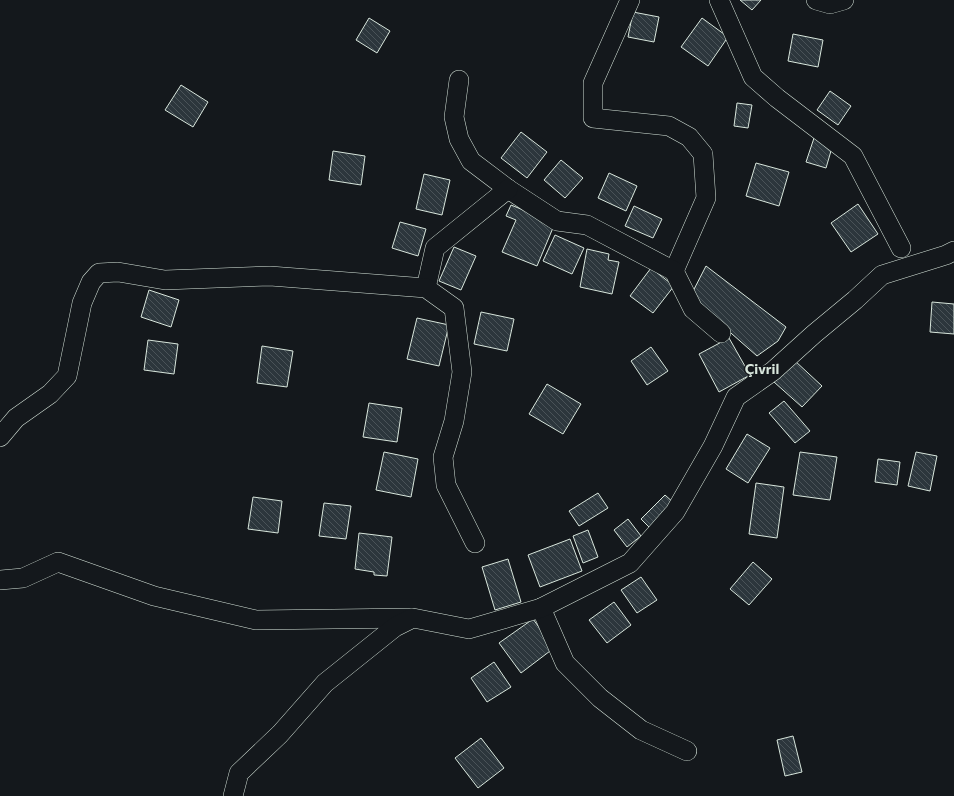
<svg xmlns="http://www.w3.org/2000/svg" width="954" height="796" viewBox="0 0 954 796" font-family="Commissioner,sans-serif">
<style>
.building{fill:url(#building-back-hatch);stroke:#d8e6dc}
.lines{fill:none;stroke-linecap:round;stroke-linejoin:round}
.minor-casing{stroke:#d8e6dc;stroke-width:20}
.minor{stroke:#14181c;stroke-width:19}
.labels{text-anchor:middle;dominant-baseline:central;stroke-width:3;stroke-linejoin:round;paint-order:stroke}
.quarter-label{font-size:14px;font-weight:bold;fill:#d8e6dc;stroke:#14181c}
</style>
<defs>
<pattern id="building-back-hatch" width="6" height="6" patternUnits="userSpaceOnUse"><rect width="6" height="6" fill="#2c363c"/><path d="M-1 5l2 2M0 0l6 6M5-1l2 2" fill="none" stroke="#4a5358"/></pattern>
</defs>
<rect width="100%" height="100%" fill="#14181c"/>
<g class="building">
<path d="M740,0H761L752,10Z"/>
<path d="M633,12L659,17L654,42L628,37Z"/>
<path d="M369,18L390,31L377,53L356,40Z"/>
<path d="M702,18L728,37L708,66L681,47Z"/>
<path d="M793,34L823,40L818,67L788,61Z"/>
<path d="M181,85L208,102L193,127L165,110Z"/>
<path d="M830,91L851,106L838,125L817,110Z"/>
<path d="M737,103L752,105L748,128L734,126Z"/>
<path d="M521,132L547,152L527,178L501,158Z"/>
<path d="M814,138L833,144L826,168L806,162Z"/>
<path d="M333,151L365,156L361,185L329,180Z"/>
<path d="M561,160L583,178L565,198L544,180Z"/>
<path d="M756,163L789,172L779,206L746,196Z"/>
<path d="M609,173L637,186L626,211L598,198Z"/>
<path d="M424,174L450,180L442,215L416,209Z"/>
<path d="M858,204L878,234L851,252L831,223Z"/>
<path d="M511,205L555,223L537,266L502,252L516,220L506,216Z"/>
<path d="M634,206L662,219L653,238L625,226Z"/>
<path d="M400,222L426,229L418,256L392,248Z"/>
<path d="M555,235L584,248L572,274L543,261Z"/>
<path d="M454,247L476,256L461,290L439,281Z"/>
<path d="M587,249L609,254L608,260L619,262L612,294L580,287Z"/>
<path d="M706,266L786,327L778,341L757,356L690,297Z"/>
<path d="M651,268L674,286L653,313L630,296Z"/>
<path d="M149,290L179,300L171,327L141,317Z"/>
<path d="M932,302L954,304V334L930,332Z"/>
<path d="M481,312L514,319L507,351L474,344Z"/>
<path d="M417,318L449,325L439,366L407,359Z"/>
<path d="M729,338L750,375L719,392L699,354Z"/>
<path d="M148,340L178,344L174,374L144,370Z"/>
<path d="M262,346L293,351L287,387L257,383Z"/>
<path d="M651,347L668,371L647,385L631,361Z"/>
<path d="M794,360L822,386L802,407L774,382Z"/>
<path d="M547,384L581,404L563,434L529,414Z"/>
<path d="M784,401L810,431L795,443L769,413Z"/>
<path d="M369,403L402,408L397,442L363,437Z"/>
<path d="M747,434L770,448L748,483L726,469Z"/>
<path d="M384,452L418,459L411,497L376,490Z"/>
<path d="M800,452L837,457L830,500L793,495Z"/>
<path d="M916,452L937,456L930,491L908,486Z"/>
<path d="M878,459L900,462L897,485L875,482Z"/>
<path d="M756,483L784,487L777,538L749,534Z"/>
<path d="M598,493L608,508L579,526L569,511Z"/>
<path d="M665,495L675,504L651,529L641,519Z"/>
<path d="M253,497L282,501L278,533L248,529Z"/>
<path d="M324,503L351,506L346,539L319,536Z"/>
<path d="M628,519L641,536L627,547L614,530Z"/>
<path d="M588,530L598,557L583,563L573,536Z"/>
<path d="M359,533L392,537L387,576L374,575V572L355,569Z"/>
<path d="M570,539L582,571L540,587L528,555Z"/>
<path d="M508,559L521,602L495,610L482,567Z"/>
<path d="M753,562L772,579L749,605L730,589Z"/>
<path d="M641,577L657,600L637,613L621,590Z"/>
<path d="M614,602L631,625L607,643L589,620Z"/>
<path d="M533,619L554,648L521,673L499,643Z"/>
<path d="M494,662L511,687L487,702L471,678Z"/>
<path d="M793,736L802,772L785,776L777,740Z"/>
<path d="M481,738L504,768L478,788L455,758Z"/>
</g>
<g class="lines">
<defs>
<g id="minor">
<path d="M630,0L593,83V118L669,126L689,137L703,154L706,198L674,271"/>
<path d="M719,0L753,77L777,98L853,156L901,248"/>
<path d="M816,0L830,4L844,0"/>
<path d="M459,80L454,117L459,139L471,161L508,189L557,221L587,225L674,271L693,309L721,333"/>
<path d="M426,288L435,248L508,189"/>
<path d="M0,437L16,418L50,394L67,376L82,303L91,282L99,273L118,272L165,280L270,276L426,288L454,308L462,372L454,421L443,457L446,485L475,543"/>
<path d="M0,580L23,578L58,562L154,596L256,620L411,618"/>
<path d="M541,608L565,663L600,698L641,730L687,751"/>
<path d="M233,796L239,773L280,734L325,683L395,627L413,618L469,629L541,608L630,563L675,512L713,446L736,397L773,371L814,334L855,300L882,275L946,255L954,251"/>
</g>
</defs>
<use href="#minor" class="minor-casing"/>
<use href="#minor" class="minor"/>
</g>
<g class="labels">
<g class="quarter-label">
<text x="762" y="368">Çivril</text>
</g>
</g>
</svg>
